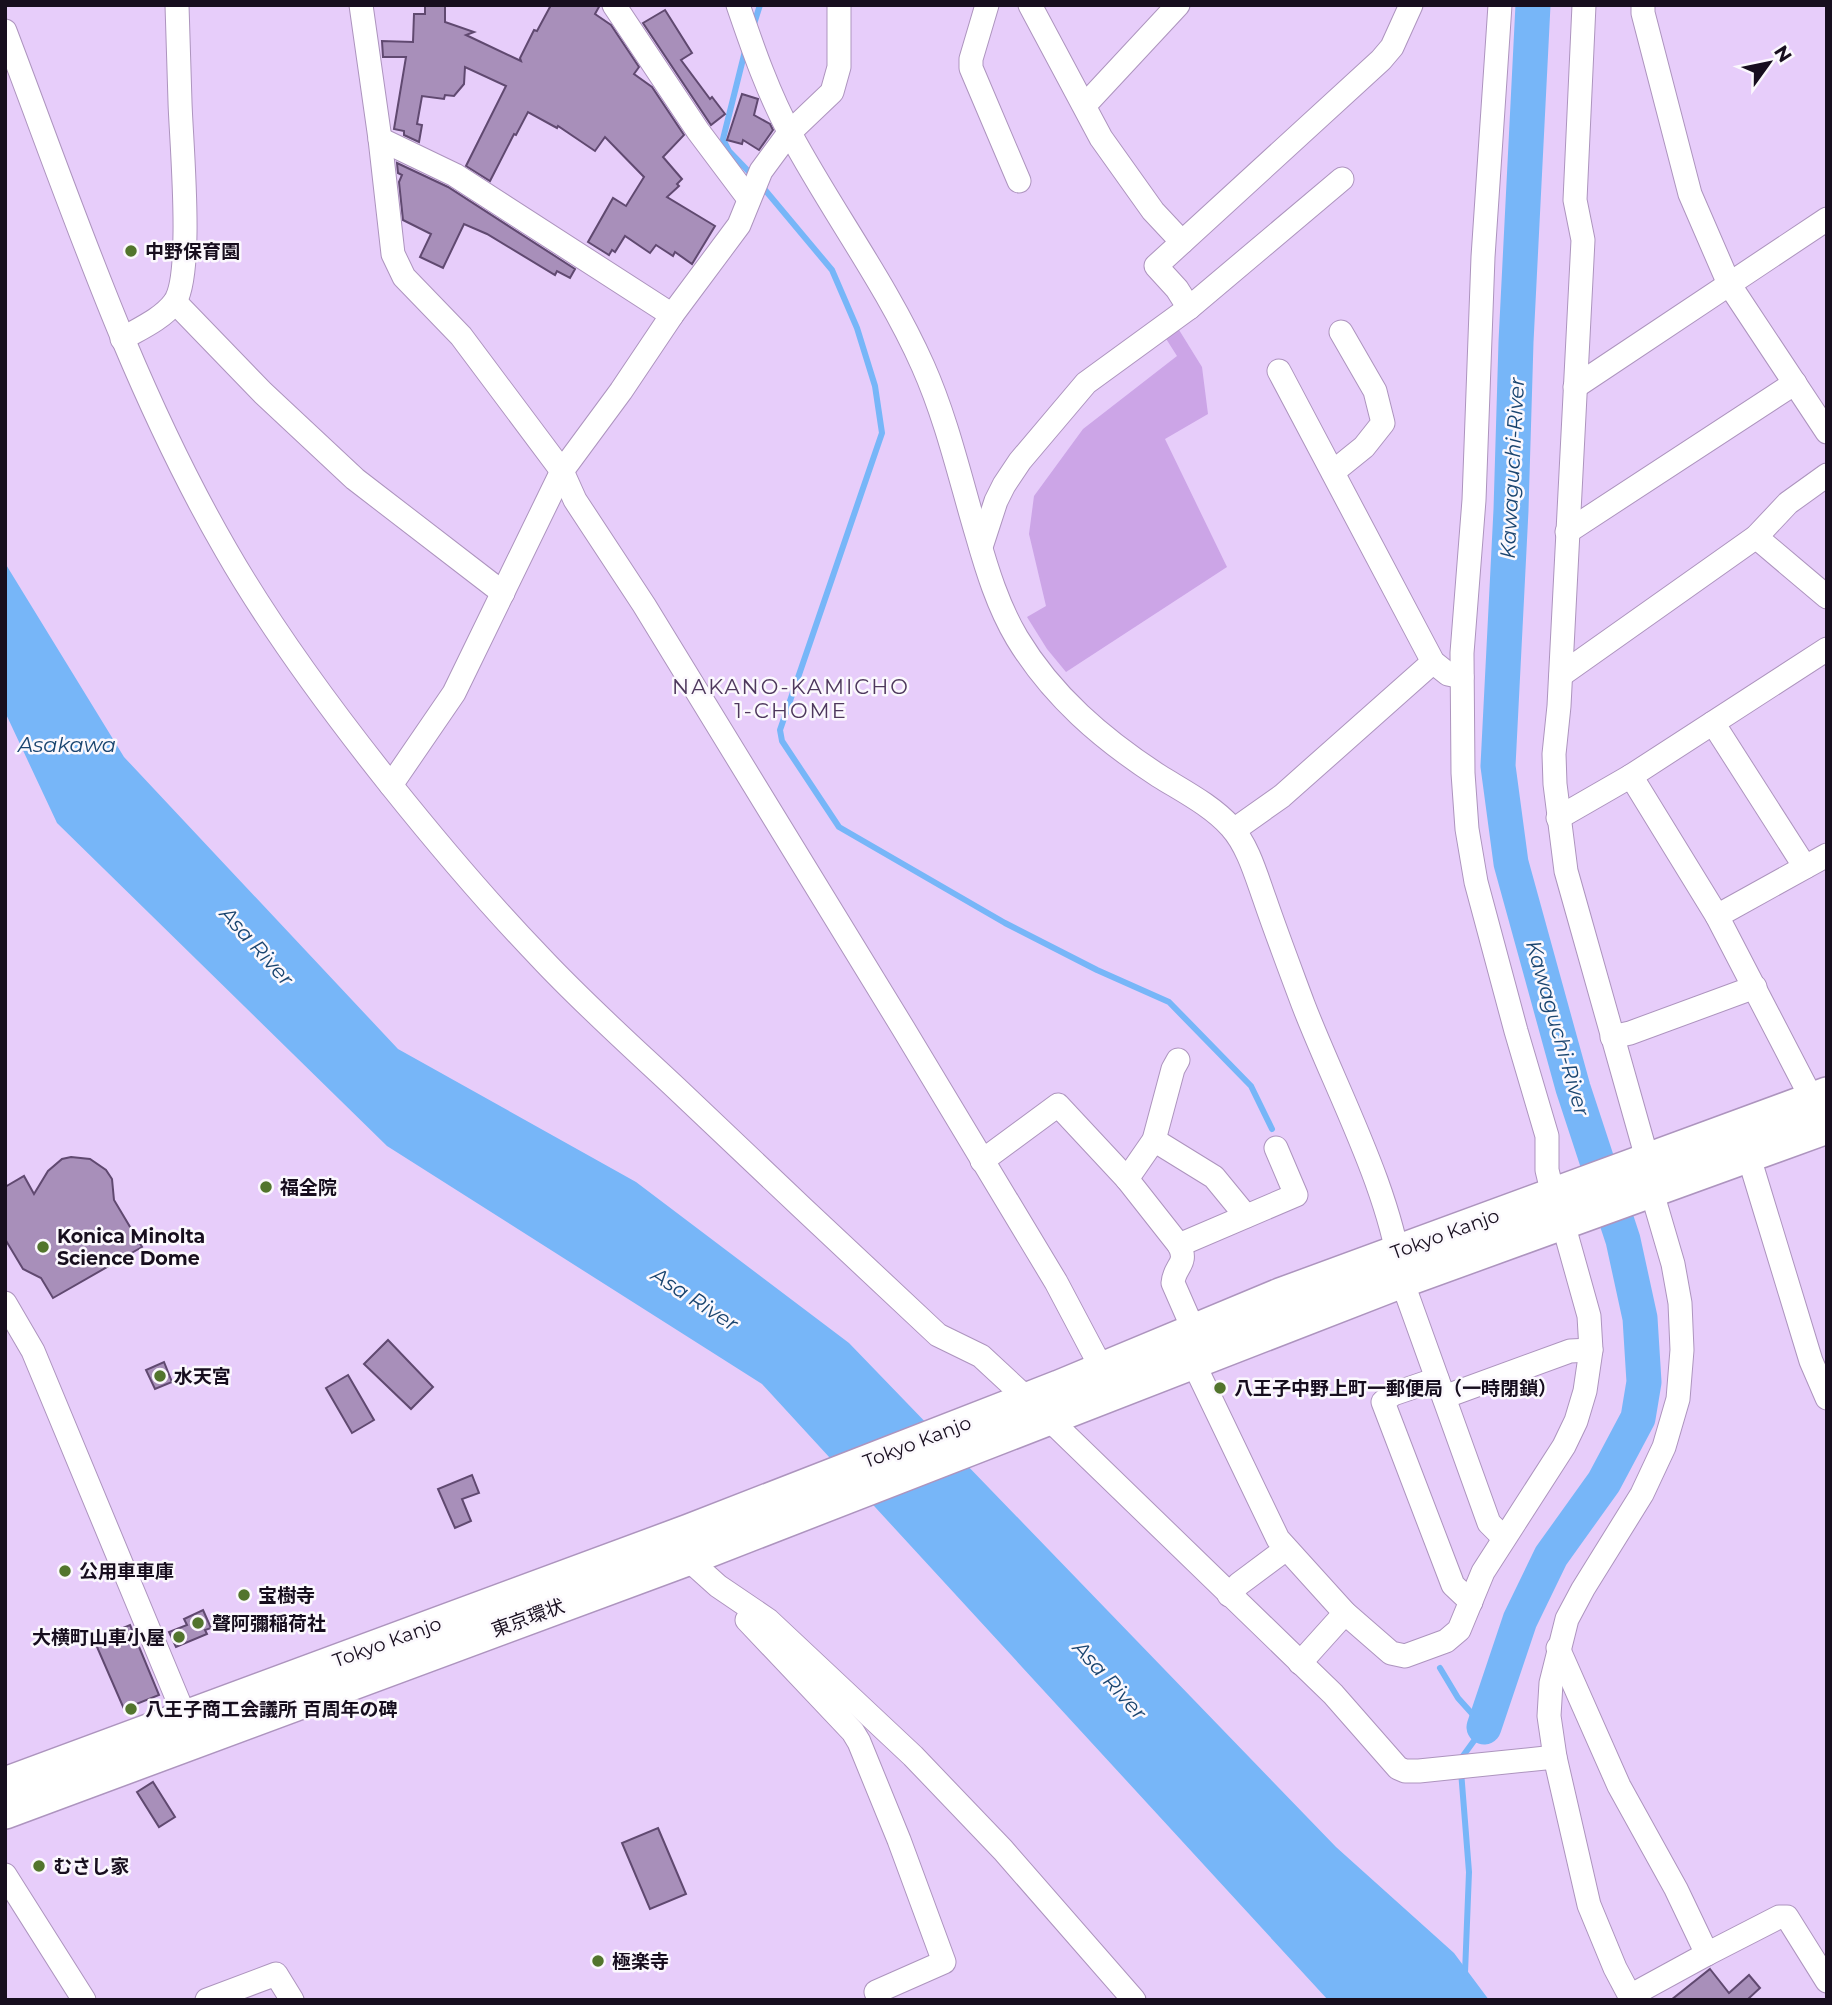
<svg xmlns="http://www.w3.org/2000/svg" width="1832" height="2005" viewBox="0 0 1832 2005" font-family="Montserrat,'Noto Sans JP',sans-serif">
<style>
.green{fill:#cca5e7}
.water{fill:#77b6f8}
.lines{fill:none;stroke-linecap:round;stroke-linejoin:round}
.stream{stroke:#77b6f8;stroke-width:6}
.river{stroke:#77b6f8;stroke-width:35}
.building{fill:#a88fba;stroke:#604970;stroke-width:2}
.minor-casing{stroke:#ad94be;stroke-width:25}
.highway-casing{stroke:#ad94be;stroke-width:36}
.minor{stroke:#fff;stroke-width:23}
.highway{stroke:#fff;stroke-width:33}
.poi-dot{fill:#52752d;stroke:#fbf8fd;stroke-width:2.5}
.labels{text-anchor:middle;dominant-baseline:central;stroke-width:5;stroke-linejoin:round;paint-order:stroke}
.poi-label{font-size:19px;font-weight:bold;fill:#170e1e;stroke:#fbf8fd;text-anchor:start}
.street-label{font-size:19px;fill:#170e1e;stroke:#fbf8fd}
.water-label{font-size:21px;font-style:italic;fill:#1a4570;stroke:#fbf8fd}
.neighbourhood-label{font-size:21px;letter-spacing:2px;fill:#4e385d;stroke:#fbf8fd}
</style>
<rect width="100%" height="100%" fill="#e7cdfa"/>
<path class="green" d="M1176,325L1202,367L1208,414L1165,439L1227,567L1066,672L1047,649L1027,617L1046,606L1029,534L1034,496L1083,429L1177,356L1163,334Z"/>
<path class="water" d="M5,563L124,757L398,1049L636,1182L849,1343L1336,1847L1454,1953L1489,2000H1328L762,1384L387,1146L57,823L5,712Z"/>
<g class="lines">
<g class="stream">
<path d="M753,27L760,5"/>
<path d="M746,47L723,139L729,151L753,176"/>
<path d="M760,184L832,270L857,328L875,386L882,433L780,730L782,741L839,827L1005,923L1097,970L1169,1002L1251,1086L1272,1129"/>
<path d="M1440,1668L1458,1698L1484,1727L1460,1760"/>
<path d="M1461,1771L1469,1872L1465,1973"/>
</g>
<path class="river" d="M1484,1727L1520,1620L1551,1556L1604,1482L1638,1418L1644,1382L1640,1318L1623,1240L1573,1088L1511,863L1498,766L1511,510L1516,342L1533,5"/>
</g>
<g class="building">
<path d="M425,5H445V22L474,32L466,35L521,61L520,58L534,30L537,31L551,5H600L595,14L611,25L639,67L634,74L652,87L684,135L663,157L682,179L677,184L679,186L667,197L715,226L692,264L675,252L673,256L656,245L650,253L625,236L615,252L612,250L609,255L588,242L613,198L626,206L644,177L605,137L595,151L558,126L557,128L528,112L516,135L514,134L490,181L466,166L506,86L465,67L464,84L454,96L445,95L444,99L422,96L417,124L422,125L419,142L404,135V131L394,129L406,57H383L382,41L413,42L414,14H425Z"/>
<path d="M665,10L692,53L681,60L710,99L712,97L725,114L711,125L643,23Z"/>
<path d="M742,94L758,99L754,115L770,124L773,130L759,150L743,140L742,144L727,140Z"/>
<path d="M397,163L448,187L575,269L570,278L557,271L555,275L487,234L464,224L443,268L420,257L431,234L403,220L399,182L402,175L398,173Z"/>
<path d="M71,1157L90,1159L106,1170L112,1179L114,1200L142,1247L53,1298L41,1278L23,1269L5,1239V1187L24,1176L34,1194L48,1171L62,1159Z"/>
<path d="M388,1340L433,1387L411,1409L364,1364Z"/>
<path d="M164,1362L172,1382L155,1389L146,1370Z"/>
<path d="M348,1375L374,1420L352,1433L326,1388Z"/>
<path d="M472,1475L479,1493L462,1499L471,1521L455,1528L438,1489Z"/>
<path d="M203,1610L211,1628L205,1630L207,1634L176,1647L169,1632L187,1625L184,1619Z"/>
<path d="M130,1625L159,1695L124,1709L94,1640Z"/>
<path d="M153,1782L175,1817L159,1827L137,1792Z"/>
<path d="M658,1828L686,1894L650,1909L622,1843Z"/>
<path d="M1710,1969L1729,1993L1749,1975L1760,1988L1747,2000H1671Z"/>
</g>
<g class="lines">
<defs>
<g id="minor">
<path d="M361,5L380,139L393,254L404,277L461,336L562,471L575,500L644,605L903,1028L1056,1282L1102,1369L1113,1377"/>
<path d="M614,5L698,131L749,199"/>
<path d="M738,5C753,49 769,95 791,135C833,213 887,285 923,366C947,420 960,478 977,535C987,570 998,606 1017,638C1052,696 1102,739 1159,776C1183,791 1211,805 1231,827C1248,846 1256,875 1265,900C1277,935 1290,969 1303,1004C1336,1090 1391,1190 1402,1281L1489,1523L1504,1538"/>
<path d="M987,5L971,59V68L1019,181"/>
<path d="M1030,5L1101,138L1153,211L1182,242"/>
<path d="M1500,5L1483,257L1474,500L1462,653L1463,773L1467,829L1476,882L1516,1031L1547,1136V1170L1553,1195"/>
<path d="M1584,5L1575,200L1583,240L1559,706L1554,754L1555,784L1566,871L1643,1144L1656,1206L1673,1264L1680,1303L1682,1350L1678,1399L1664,1447L1642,1494L1583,1589L1567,1619L1551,1683L1549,1716L1555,1757L1589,1905L1615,1968L1632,2000"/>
<path d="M1643,5V13L1690,194L1729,284L1827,432"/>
<path d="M5,31C72,207 131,386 226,550C273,632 331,710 390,784C438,844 487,902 540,957C583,1003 630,1045 676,1088C763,1171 850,1253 938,1335L981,1356L1049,1419L1333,1694L1398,1768L1405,1771H1419L1555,1757"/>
<path d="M1085,105L1178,5"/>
<path d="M380,139L455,175L672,315"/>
<path d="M175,302L263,393L355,479L503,593"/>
<path d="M1189,308L1177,289L1156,266L1381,60L1392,47L1411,5"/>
<path d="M122,339C139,329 162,319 174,303C194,277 181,140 180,102C179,70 178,37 177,5"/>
<path d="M1279,371L1433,662L1448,674L1462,677"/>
<path d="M1575,387L1827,219"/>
<path d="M1333,472L1364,447L1383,423L1375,391L1341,332"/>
<path d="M1567,532L1795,383"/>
<path d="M1756,537L1827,597"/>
<path d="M981,547L996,501L1004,485L1020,461L1086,383L1189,308L1342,179"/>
<path d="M1561,675L1756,537L1788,503L1827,475"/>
<path d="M1713,723L1805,867"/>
<path d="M1631,776L1827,649"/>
<path d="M391,785L454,693L562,471L621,391L672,315L739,225L761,171L789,133L832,92L839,67V5"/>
<path d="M1558,818L1631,776L1717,916L1812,1099"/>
<path d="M1234,830L1282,796L1433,662"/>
<path d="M1717,916L1827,855"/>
<path d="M1612,1037L1630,1033L1755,987"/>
<path d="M1154,1140L1214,1177L1246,1216"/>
<path d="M1748,1154L1811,1361L1827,1398"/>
<path d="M982,1161L1058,1105L1127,1179L1179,1245C1189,1264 1174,1266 1173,1283L1194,1331"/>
<path d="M1127,1179L1154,1140L1173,1069L1178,1060"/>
<path d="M1179,1245L1296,1195L1276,1148"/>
<path d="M5,1303L33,1351L190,1729"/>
<path d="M1182,1357L1193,1362L1278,1539L1345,1613L1391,1653L1405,1656L1446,1641L1459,1630L1483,1572L1564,1446L1576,1421L1585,1391L1591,1350L1589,1316L1563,1223"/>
<path d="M1437,1379L1393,1394L1383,1402L1453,1585L1471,1602"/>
<path d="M1444,1397L1570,1351L1591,1350"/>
<path d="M679,1551L718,1586L768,1620L913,1756L1003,1850L1134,2000"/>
<path d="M1229,1595L1239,1584L1286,1549"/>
<path d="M747,1620L853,1732L859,1742L899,1840L944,1962L876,1992L879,2000"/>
<path d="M1558,1648L1619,1786L1676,1889L1707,1954L1779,1917H1787L1827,1981"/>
<path d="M1300,1663L1345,1613"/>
<path d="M5,1875L84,2000"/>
<path d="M1630,1996L1707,1954"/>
<path d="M207,2000L276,1974L292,2000"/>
</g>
<g id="highway">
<path d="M5,1784L689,1531L1059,1387L1280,1295L1827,1094"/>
<path d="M5,1812L687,1559L1402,1281L1827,1127"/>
</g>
</defs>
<use href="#minor" class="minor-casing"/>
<use href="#highway" class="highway-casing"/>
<use href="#minor" class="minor"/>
<use href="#highway" class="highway"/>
</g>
<g class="poi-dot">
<circle cx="131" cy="251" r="7"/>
<circle cx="266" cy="1187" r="7"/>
<circle cx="43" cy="1247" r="7"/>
<circle cx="160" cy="1376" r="7"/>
<circle cx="1220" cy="1388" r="7"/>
<circle cx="65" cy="1571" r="7"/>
<circle cx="244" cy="1595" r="7"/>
<circle cx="198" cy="1623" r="7"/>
<circle cx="179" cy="1637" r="7"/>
<circle cx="131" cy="1709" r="7"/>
<circle cx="39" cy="1866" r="7"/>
<circle cx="598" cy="1961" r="7"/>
</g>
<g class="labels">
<g class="poi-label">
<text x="145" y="251">中野保育園</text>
<text x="280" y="1187">福全院</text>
<text x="57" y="1236">Konica Minolta<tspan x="57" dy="22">Science Dome</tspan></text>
<text x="174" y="1376">水天宮</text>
<text x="1234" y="1388">八王子中野上町一郵便局（一時閉鎖）</text>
<text x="79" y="1571">公用車車庫</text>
<text x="258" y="1595">宝樹寺</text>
<text x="212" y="1623">聲阿彌稲荷社</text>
<text x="165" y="1637" text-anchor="end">大横町山車小屋</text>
<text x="145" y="1709">八王子商工会議所 百周年の碑</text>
<text x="53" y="1866">むさし家</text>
<text x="612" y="1961">極楽寺</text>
</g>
<g class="street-label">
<text transform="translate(1445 1234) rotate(-20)">Tokyo Kanjo</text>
<text transform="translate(917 1442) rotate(-21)">Tokyo Kanjo</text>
<text transform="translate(528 1618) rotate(-20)">東京環状</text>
<text transform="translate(387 1642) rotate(-20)">Tokyo Kanjo</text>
</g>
<g class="water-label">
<text transform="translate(1512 468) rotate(-87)">Kawaguchi-River</text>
<text x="67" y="744">Asakawa</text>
<text transform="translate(257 946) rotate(48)">Asa River</text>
<text transform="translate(1558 1028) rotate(74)">Kawaguchi-River</text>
<text transform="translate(695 1299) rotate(33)">Asa River</text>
<text transform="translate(1110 1680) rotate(48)">Asa River</text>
</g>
<g class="neighbourhood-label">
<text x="791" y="686">NAKANO-KAMICHO<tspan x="791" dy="24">1-CHOME</tspan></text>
</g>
</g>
<rect width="1832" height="2005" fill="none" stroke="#170e1e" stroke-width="14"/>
<g transform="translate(1769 63) rotate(57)" stroke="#fbf8fd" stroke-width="5" paint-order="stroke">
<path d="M0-5L12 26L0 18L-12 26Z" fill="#170e1e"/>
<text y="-10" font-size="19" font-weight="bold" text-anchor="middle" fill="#170e1e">N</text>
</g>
</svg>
